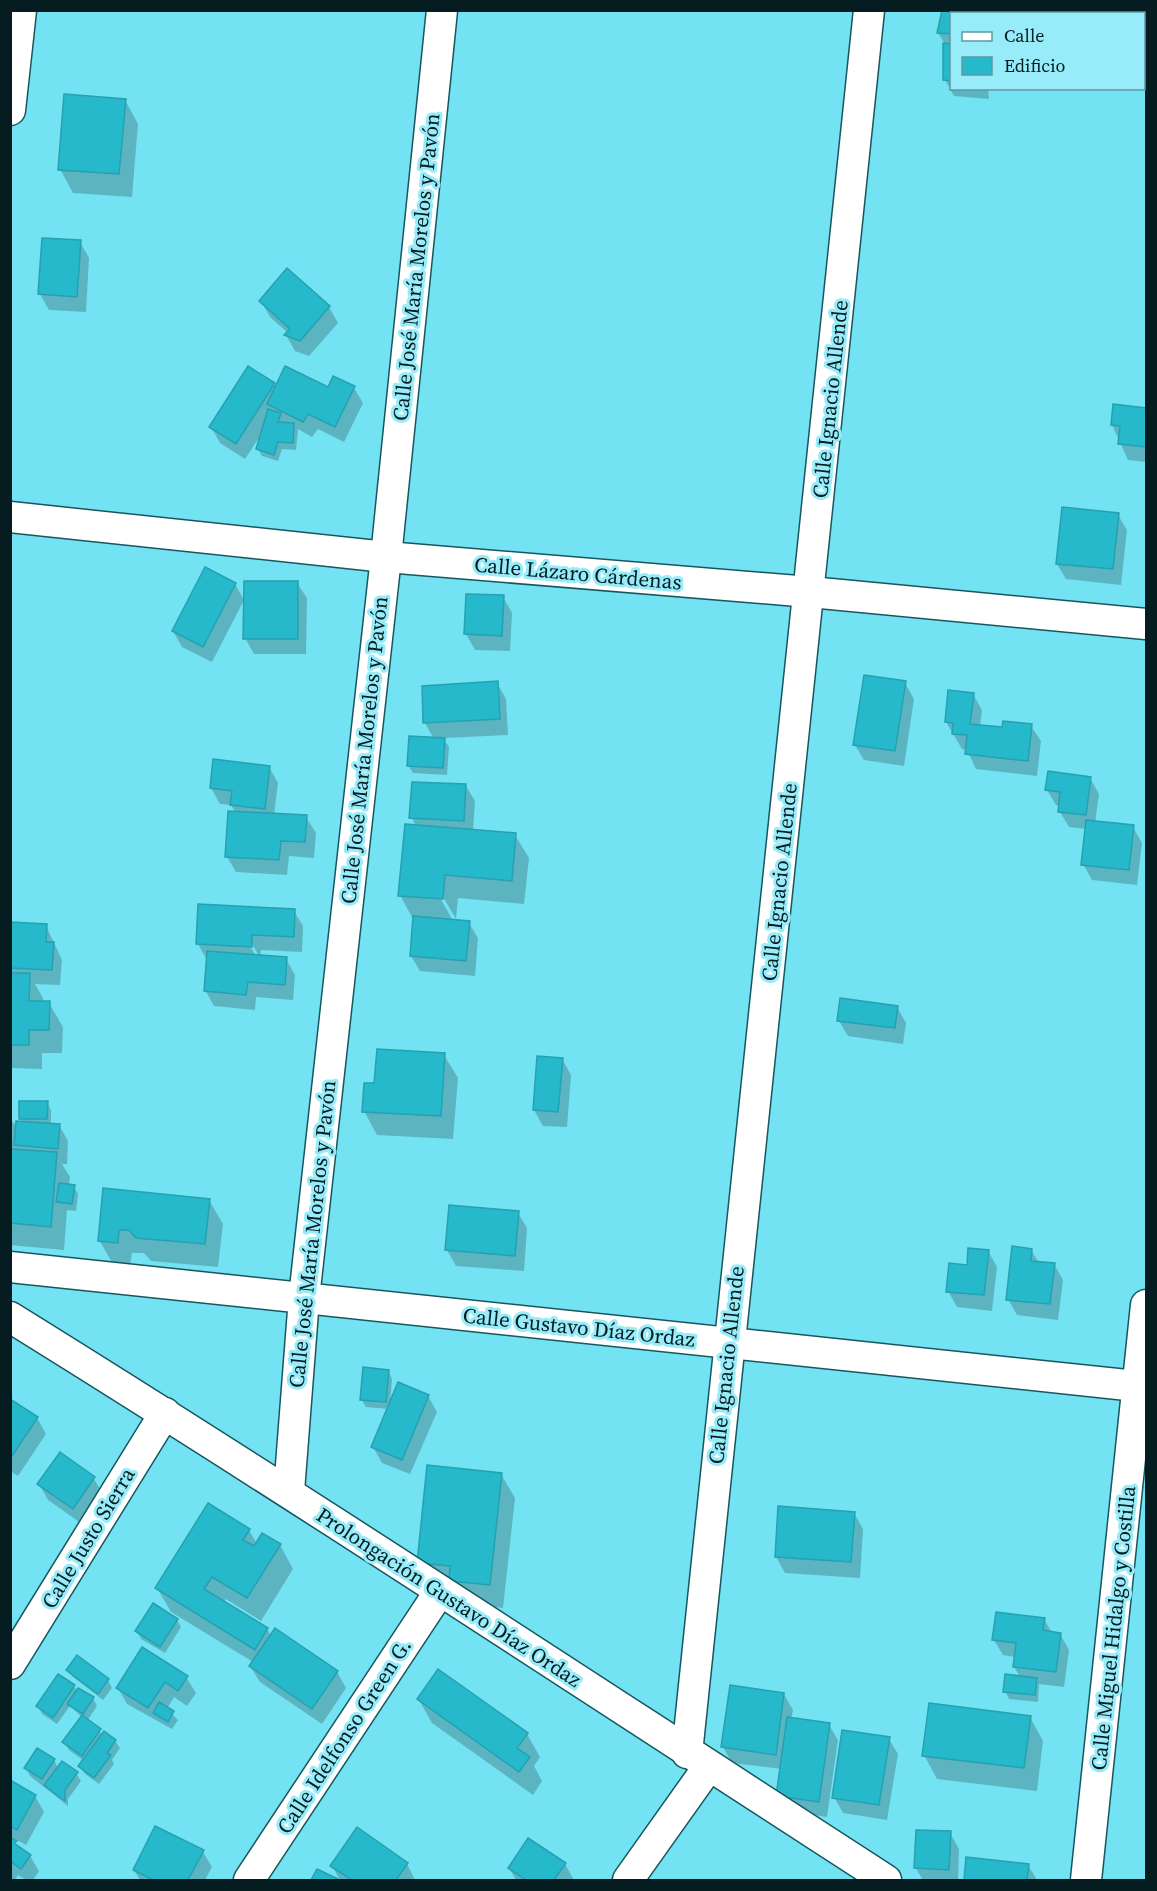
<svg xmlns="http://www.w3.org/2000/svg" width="1157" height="1891" viewBox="0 0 1157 1891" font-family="'Source Serif 4',serif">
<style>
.shadow{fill:#0003;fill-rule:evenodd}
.building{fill:#26b9cb;stroke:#25a1b0;stroke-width:1.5}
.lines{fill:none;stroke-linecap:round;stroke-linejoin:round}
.minor-casing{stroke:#18565e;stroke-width:33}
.minor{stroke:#fff;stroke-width:30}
.labels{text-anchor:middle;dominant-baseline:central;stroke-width:6;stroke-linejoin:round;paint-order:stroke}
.street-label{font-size:21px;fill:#051d21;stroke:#98ecf9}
</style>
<rect width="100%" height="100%" fill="#73e2f2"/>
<g class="shadow">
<path d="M944,10L964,14H952V88H988L989,99L954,96L945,80V44L938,33Z"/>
<rect x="971" y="10" width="43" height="4"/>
<path d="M1071,10H1129L1128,14H1072Z"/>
<path d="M125,100L138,124L132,197L73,193L60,169Z"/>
<path d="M80,242L89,258L86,312L49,310L40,294Z"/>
<path d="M288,270L329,307L338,323L309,356L295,351L286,335L288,333L270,317L261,301Z"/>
<path d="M274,384L276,388H354L363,403L344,442L318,429L312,437L298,429L296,450L282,449L278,461L262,456L258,449L262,433L245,459L220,443L211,427Z"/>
<path d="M1114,406L1146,409V462L1128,460L1112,425Z"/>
<path d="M1118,515L1127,530L1121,585L1066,579L1057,564Z"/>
<path d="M297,583L307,598L306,654H254L245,638Z"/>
<path d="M235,584L244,600L212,662L182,647L173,631Z"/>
<path d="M503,597L512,613L510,651L475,650L466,634Z"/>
<path d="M497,683L506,699L508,735L443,738L449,747L447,775L413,773L408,765L434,739L425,723Z"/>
<path d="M905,683L914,699L904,766L864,760L855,745Z"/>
<path d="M973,694L982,710L980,726L1003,729L1031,726L1041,741L1037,776L976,769L967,750L962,749L946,722Z"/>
<path d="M269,767L278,783L274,815L306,817L316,833L314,858L289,856L287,875L236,872L227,857L236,813L231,805L220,804L211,788Z"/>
<path d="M1090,778L1099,794L1095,823L1133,827L1142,843L1137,885L1092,880L1083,864L1086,829L1069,827L1060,812V806L1056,805L1047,790Z"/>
<path d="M466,786L475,801L473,831L515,835L529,858L524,904L458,898L456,919L440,892L438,894L453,921L469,923L478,938L475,976L420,971L411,956L413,919L400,895L416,826L411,817Z"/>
<path d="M294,911L303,926L302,952L261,950L260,957L286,959L295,975L293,1000L256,997L255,1010L214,1006L205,990L207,960L198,944ZM250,940L259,956H256L247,941Z"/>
<path d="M10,924L46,926L62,960L60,985L35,984L43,998V1003H49L63,1027L62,1053H42V1069L10,1068Z"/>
<path d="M897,1007L906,1023L903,1044L848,1036L839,1021Z"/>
<path d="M444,1055L458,1078L453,1139L377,1135L364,1111L376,1085Z"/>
<path d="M562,1059L571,1075L567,1127L543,1126L534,1110Z"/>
<path d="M47,1103L51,1110V1125H59L68,1141L67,1164H62L70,1177L69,1186L74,1187L78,1194L76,1211L67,1210L64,1250L10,1245V1119L17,1127L23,1123L20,1118Z"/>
<path d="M104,1190L209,1200L223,1224L218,1267L151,1261L144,1253H132L130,1266L113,1264L99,1240Z"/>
<path d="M518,1213L527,1228L524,1271L456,1266L447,1250Z"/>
<path d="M1031,1250L1039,1263L1054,1264L1063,1280L1058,1320L1017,1315L1008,1299Z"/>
<path d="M988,1251L997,1267L992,1311L957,1307L948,1291L968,1266Z"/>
<path d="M388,1371L392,1379L390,1404L428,1396L437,1412L410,1474L382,1463L373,1447L389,1409L366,1407L361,1399Z"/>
<path d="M10,1401L37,1418L46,1434L18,1476L10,1471Z"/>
<path d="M501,1474L515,1498L503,1608L464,1604L419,1562Z"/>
<path d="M94,1479L103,1494L82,1524L48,1500L39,1484Z"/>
<path d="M854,1513L863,1529L860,1578L785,1573L776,1557Z"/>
<path d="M249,1530L257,1544L280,1545L293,1569L261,1621L226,1599L224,1602L267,1629L271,1636L337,1672L346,1688L322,1724L260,1682L250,1666L253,1662L171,1612L157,1588Z"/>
<path d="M1044,1619L1052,1633L1060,1634L1069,1650L1064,1687L1039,1684L1038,1702L1009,1699L1005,1691L1021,1678L1014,1667L1015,1657L1003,1655L994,1640Z"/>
<path d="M177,1620L181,1627L165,1653L141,1639L137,1631Z"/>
<path d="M68,1670L108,1680L112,1688L103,1700L73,1677Z"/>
<path d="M186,1677L196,1693L187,1706L174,1697L167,1709L178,1720L172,1729L127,1704L118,1688Z"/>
<path d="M74,1686L77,1691L93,1698L97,1706L87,1721L103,1735L115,1741L120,1748L112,1760L114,1764L99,1784L85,1774L80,1767L84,1761L69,1750L64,1742L82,1717L70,1706L57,1724L42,1714L38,1706Z"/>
<path d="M784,1694L793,1710L791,1720L829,1725L838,1740L827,1817L787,1811L782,1769L732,1763L723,1747Z"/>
<path d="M419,1700L527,1734L540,1757L534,1766L542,1781L533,1795L432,1723Z"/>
<path d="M1030,1717L1043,1741L1037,1791L937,1779L924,1755Z"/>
<path d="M889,1739L898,1754L887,1820L843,1813L834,1797Z"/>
<path d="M54,1760L58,1768L76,1773L81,1781L68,1799V1806L30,1776L26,1768Z"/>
<path d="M10,1782L35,1796L44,1812L26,1845L10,1836Z"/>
<path d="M950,1833L959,1849L958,1880H923L915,1867Z"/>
<path d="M10,1839L30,1856L39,1871L33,1880H26L18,1875L15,1880H10Z"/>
<path d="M203,1852L212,1867L205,1880H140L134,1870Z"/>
<path d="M967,1859L1028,1865L1037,1880H965Z"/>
<path d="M407,1864L415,1880H340L332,1866Z"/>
<path d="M565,1864L574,1880H516L509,1868Z"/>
</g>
<g class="building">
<path d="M942,10L969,13L970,10H1005L1004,14H952V34L937,33Z"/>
<path d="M1077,10H1118V14Z"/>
<path d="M943,43L952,44V81L943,80Z"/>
<path d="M64,94L126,99L119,174L58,170Z"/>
<path d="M42,238L81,240L77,297L38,294Z"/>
<path d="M287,268L330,306L300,341L284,335L290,329L259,301Z"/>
<path d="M248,366L275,383L236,444L209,427Z"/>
<path d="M285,366L328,387L333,376L355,386L335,427L308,414L303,422L267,404Z"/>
<path d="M1113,404L1146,408V447L1118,444L1120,426L1111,425Z"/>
<path d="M268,409L281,413L278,422L294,423L293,443L278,442L274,455L256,449Z"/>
<path d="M1062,507L1119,513L1113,569L1056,564Z"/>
<path d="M205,567L236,583L203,647L172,631Z"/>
<path d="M244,581H298V639H243Z"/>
<path d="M466,594L504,595L502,636L464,634Z"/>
<path d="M864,675L906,681L895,751L853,745Z"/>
<path d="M498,681L500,719L423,723L422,686Z"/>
<path d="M948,690L974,693L970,724L1002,727L1003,721L1032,724L1028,761L965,754L967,735L952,734L953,723L945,722Z"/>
<path d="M409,736L445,738L443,768L407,766Z"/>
<path d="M213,759L270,766L265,809L230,805L232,791L210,788Z"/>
<path d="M1048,771L1091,777L1086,815L1058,812L1060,792L1045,790Z"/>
<path d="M412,782L466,784L464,821L409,818Z"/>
<path d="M228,811L307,815L305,842L281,841L279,860L225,857Z"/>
<path d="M1086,820L1134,825L1129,870L1081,865Z"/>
<path d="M405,824L516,833L512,881L445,875L443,899L398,896Z"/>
<path d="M198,904L295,909L294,937L252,935V947L196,944Z"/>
<path d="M413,916L470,921L466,961L410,956Z"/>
<path d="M10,922L47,924L46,942H54L52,970L10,968Z"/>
<path d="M207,951L287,957L285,985L248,982L246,995L204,991Z"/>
<path d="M10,973H30L29,1001H50L49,1030H29V1045H10Z"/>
<path d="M840,998L898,1006L895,1028L837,1021Z"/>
<path d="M377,1049L445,1053L441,1116L362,1112L364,1083H374Z"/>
<path d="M537,1056L563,1058L558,1112L533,1110Z"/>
<path d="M19,1101H48L47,1119H19Z"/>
<path d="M16,1121L60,1124L58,1149L14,1145Z"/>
<path d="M10,1149L57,1152L51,1227L10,1223Z"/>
<path d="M59,1183L75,1185L72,1204L56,1202Z"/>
<path d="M103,1188L210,1199L205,1244L136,1238L129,1230H119L118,1243L98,1241Z"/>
<path d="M449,1205L519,1211L515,1256L445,1250Z"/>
<path d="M1012,1246L1032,1249L1031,1261L1055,1263L1050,1304L1006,1300Z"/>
<path d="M968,1248L989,1250L984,1295L946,1292L949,1263L967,1265Z"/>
<path d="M363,1367L389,1370L386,1402L360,1400Z"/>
<path d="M398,1382L429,1395L402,1460L371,1447Z"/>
<path d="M10,1399L38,1417L10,1459Z"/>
<path d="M60,1452L95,1477L73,1509L37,1484Z"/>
<path d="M427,1465L502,1473L490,1585L449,1581L450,1566L417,1563Z"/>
<path d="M208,1503L250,1529L243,1540L254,1546L262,1533L281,1544L247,1598L212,1577L204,1589L268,1628L255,1650L155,1588Z"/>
<path d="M778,1506L855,1512L851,1562L775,1557Z"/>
<path d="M153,1603L178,1619L160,1647L135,1631Z"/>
<path d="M996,1612L1045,1618L1043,1630L1061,1633L1056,1672L1013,1667L1016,1643L992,1640Z"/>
<path d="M275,1628L338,1671L312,1709L249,1666Z"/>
<path d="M142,1647L188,1676L178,1691L165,1682L148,1708L116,1688Z"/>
<path d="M77,1655L109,1679L98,1694L66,1670Z"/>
<path d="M438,1669L528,1733L517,1748L530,1757L519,1772L417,1699Z"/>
<path d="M58,1674L75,1685L53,1718L36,1706Z"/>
<path d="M1005,1674L1037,1678L1035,1695L1003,1692Z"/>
<path d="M730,1685L784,1693L776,1755L721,1747Z"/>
<path d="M78,1688L94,1697L83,1714L67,1704Z"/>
<path d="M159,1702L174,1711L168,1722L153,1713Z"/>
<path d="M929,1703L1031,1716L1024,1768L922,1756Z"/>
<path d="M82,1715L101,1729L82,1756L62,1742Z"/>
<path d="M787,1717L830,1723L819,1802L776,1796Z"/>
<path d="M842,1730L890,1737L879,1805L832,1798Z"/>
<path d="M104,1731L116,1740L107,1753L111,1755L94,1778L78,1766Z"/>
<path d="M37,1748L55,1759L42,1779L24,1768Z"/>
<path d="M62,1761L78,1772L65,1790V1801L44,1785Z"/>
<path d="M10,1780L36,1795L17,1830L10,1826Z"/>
<path d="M155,1826L204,1850L188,1880H153L133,1870Z"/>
<path d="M357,1827L408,1863L396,1880H352L330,1866Z"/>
<path d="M916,1830L951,1831L949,1870L914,1868Z"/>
<path d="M10,1837L17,1841L14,1843L31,1855L21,1869L10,1861Z"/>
<path d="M528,1838L566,1863L554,1880H526L508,1868Z"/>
<path d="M966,1857L1029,1864L1027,1880H964Z"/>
<path d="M317,1869L340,1880H311Z"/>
</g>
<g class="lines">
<defs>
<g id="minor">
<path d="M10,110L21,10"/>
<path d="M10,517L386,557L810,592L1146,624"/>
<path d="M10,1267L1146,1387"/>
<path d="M10,1317C305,1500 595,1692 886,1880"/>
<path d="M289,1491L304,1298L386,557L442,10"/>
<path d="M10,1664L165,1413"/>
<path d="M687,1753L869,10"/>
<path d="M249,1880L440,1591"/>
<path d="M628,1880L709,1766"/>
<path d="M1086,1880L1146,1305"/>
</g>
</defs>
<use href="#minor" class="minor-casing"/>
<use href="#minor" class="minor"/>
</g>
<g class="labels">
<g class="street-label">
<text transform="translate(416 267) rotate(-84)">Calle José María Morelos y Pavón</text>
<text transform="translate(830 399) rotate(-84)">Calle Ignacio Allende</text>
<text transform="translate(578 573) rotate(5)">Calle Lázaro Cárdenas</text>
<text transform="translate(364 750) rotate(-84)">Calle José María Morelos y Pavón</text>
<text transform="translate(779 882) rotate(-84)">Calle Ignacio Allende</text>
<text transform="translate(312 1234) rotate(-84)">Calle José María Morelos y Pavón</text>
<text transform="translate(579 1327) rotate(6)">Calle Gustavo Díaz Ordaz</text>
<text transform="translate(726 1365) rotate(-84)">Calle Ignacio Allende</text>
<text transform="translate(88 1538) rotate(-59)">Calle Justo Sierra</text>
<text transform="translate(449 1597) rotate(33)">Prolongación Gustavo Díaz Ordaz</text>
<text transform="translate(1113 1628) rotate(-84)">Calle Miguel Hidalgo y Costilla</text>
<text transform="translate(344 1736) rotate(-57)">Calle Idelfonso Green G.</text>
</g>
</g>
<rect width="1157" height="1891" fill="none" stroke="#051d21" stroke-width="24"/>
<rect x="950" y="12" width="195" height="78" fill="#98ecf9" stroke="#5d99a3" stroke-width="1.5"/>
<rect x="962" y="32" width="30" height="9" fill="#ffffff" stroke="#5d99a3" stroke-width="1.5"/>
<text x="1004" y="42" font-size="18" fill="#051d21">Calle</text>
<rect x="962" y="57" width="30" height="18" fill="#26b9cb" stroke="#5d99a3" stroke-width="1.5"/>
<text x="1004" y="72" font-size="18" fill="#051d21">Edificio</text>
</svg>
